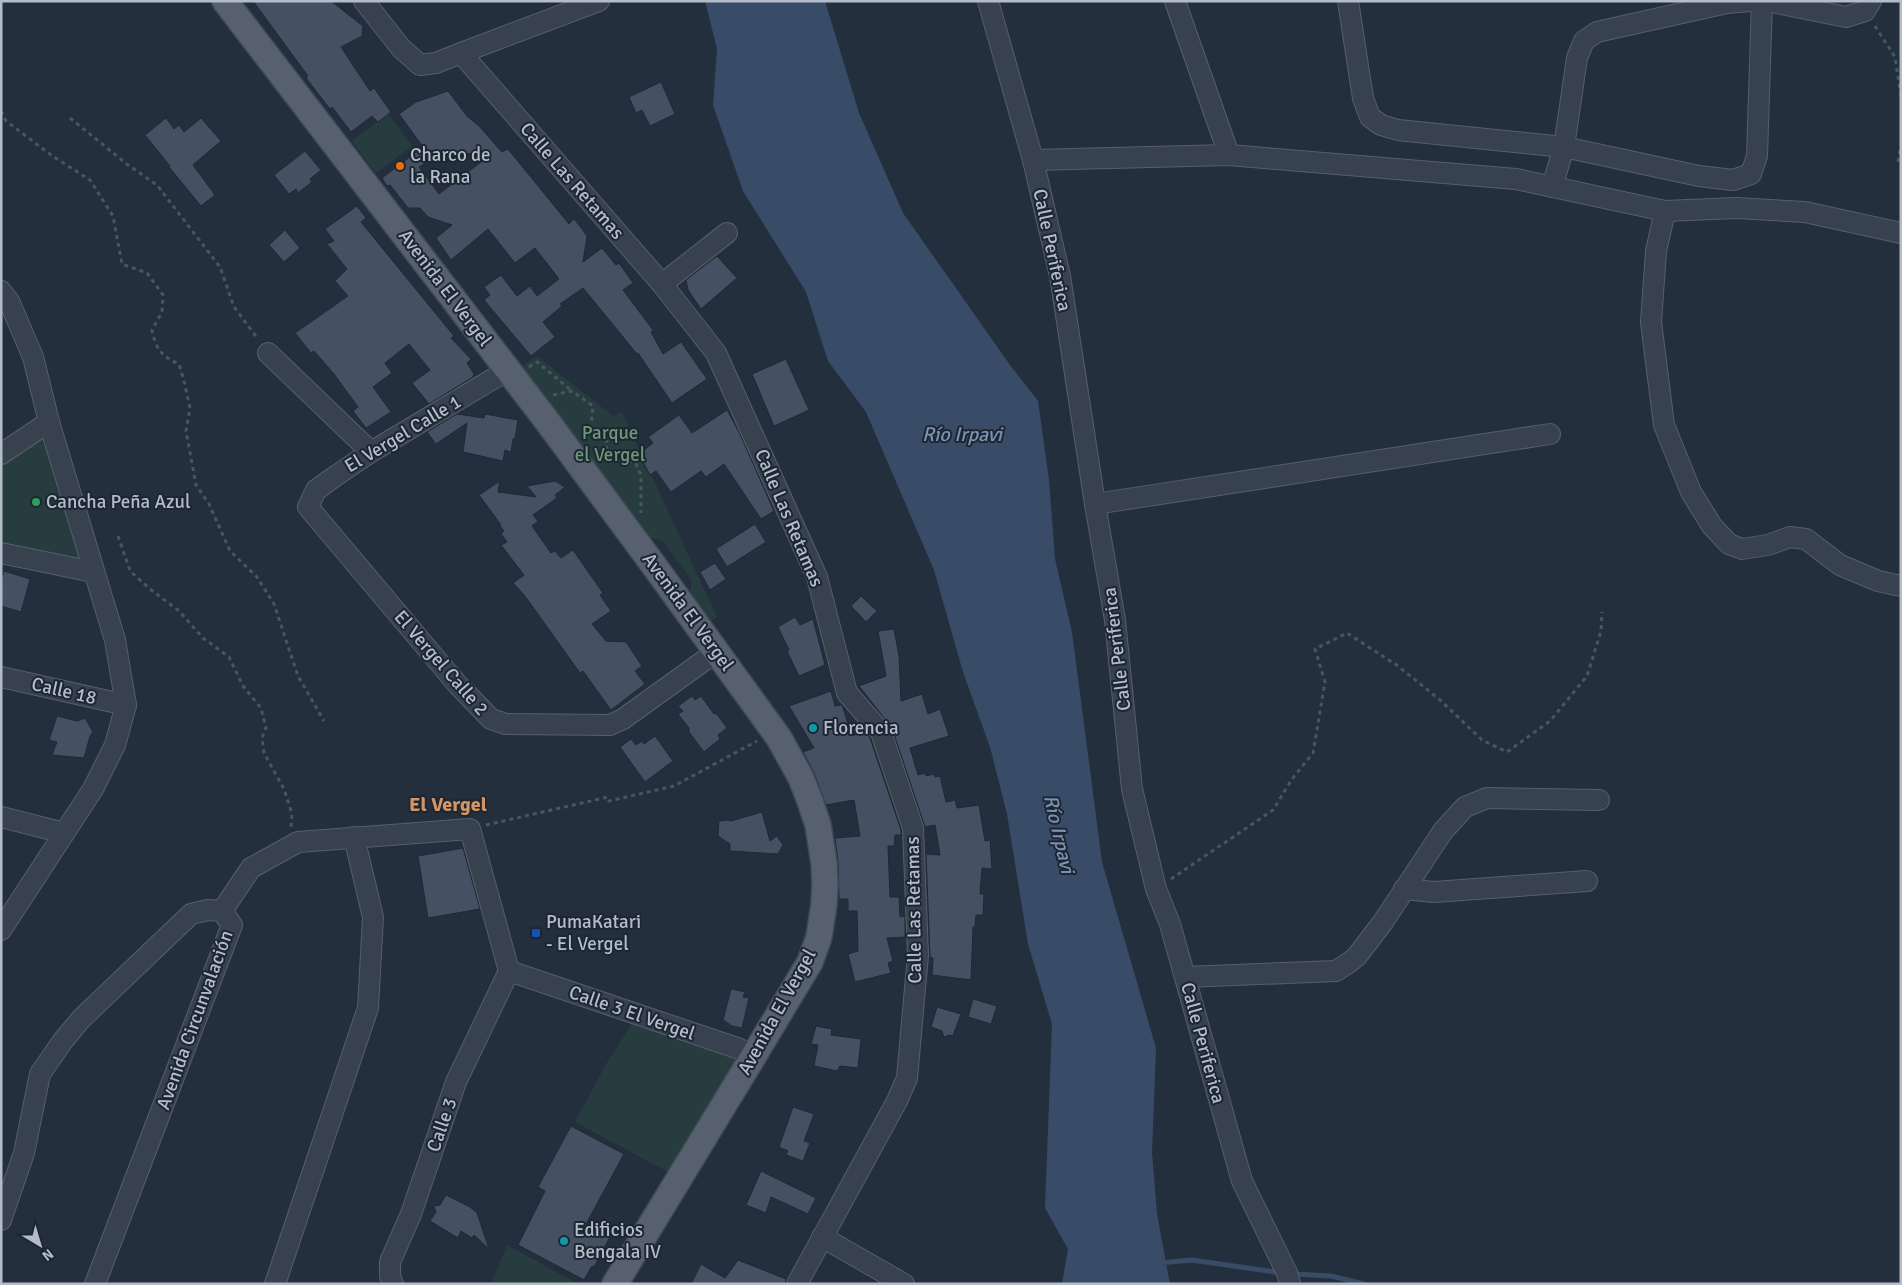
<svg xmlns="http://www.w3.org/2000/svg" width="1902" height="1285" viewBox="0 0 1902 1285" font-family="Signika,sans-serif">
<style>
.green{fill:#263c3f}
.water{fill:#394c67}
.lines{fill:none;stroke-linecap:round;stroke-linejoin:round}
.stream{stroke:#394c67;stroke-width:5}
.building{fill:#455162;stroke:#1f2835;fill-rule:evenodd}
.minor-casing{stroke:#565f6c;stroke-width:22}
.major-casing{stroke:#414a57;stroke-width:28}
.path{stroke:#44595c;stroke-width:3;stroke-dasharray:4 4;stroke-linecap:butt}
.minor{stroke:#38414e;stroke-width:20}
.major{stroke:#56606e;stroke-width:25}
.food-dot{fill:#e8710a;stroke:#1d2633;stroke-width:2}
.leisure-dot{fill:#2e9e5b;stroke:#1d2633;stroke-width:2}
.culture-dot{fill:#0f9aa8;stroke:#1d2633;stroke-width:2}
.transit-dot{fill:#1a4fb4;stroke:#1d2633;stroke-width:2}
.labels{text-anchor:middle;dominant-baseline:central;stroke-width:4;stroke-linejoin:round;paint-order:stroke}
.poi-label{font-size:19px;fill:#b4bcc9;stroke:#1d2633;text-anchor:start}
.street-label{font-size:19px;fill:#b4bcc9;stroke:#1d2633}
.park-label{font-size:19px;fill:#6b9a76;stroke:#1d2633}
.water-label{font-size:20px;font-style:italic;fill:#7c92b1;stroke:#1d2633}
.neighbourhood-label{font-size:20px;font-weight:bold;fill:#d59563;stroke:#1d2633}
</style>
<rect width="100%" height="100%" fill="#242f3e"/>
<g class="green">
<path d="M388,114L412,146L376,173L352,141Z"/>
<path d="M537,356L613,416L622,412L717,617L710,621L690,593L692,581L662,540L650,538L521,367Z"/>
<path d="M40,439L45,441L82,555L78,561L70,562L1,542V463Z"/>
<path d="M633,1022L734,1055L735,1064L701,1116L668,1172L575,1122L606,1064Z"/>
<path d="M507,1245L578,1284H491Z"/>
</g>
<path class="water" d="M705,1H825L859,113L903,213L1010,365L1038,401L1049,480L1055,559L1072,632L1102,862L1156,1048L1152,1152L1157,1214L1170,1284H1062L1068,1249L1045,1208L1052,1024L1028,944L1007,814L990,747L963,672L934,570L866,412L828,361L806,292L743,191L713,105L717,49Z"/>
<g class="lines">
<g class="stream">
<path d="M1159,1263L1192,1260L1282,1273"/>
<path d="M1293,1274L1331,1276L1364,1284"/>
</g>
</g>
<g class="building">
<path d="M253,1H331L363,26L362,36L341,47L370,91L374,88L391,112L378,122L372,116L351,132L332,107L330,109L306,78L308,76Z"/>
<path d="M661,82L675,114L650,126L642,110L636,113L629,97Z"/>
<path d="M448,91L467,116L480,127L499,149L502,152L508,149L569,224L574,219L582,229L587,236L583,262L602,248L616,265L619,263L633,283L623,290L653,330L651,332L663,354L681,342L707,379L672,403L638,353L637,354L583,288L560,304L562,306L543,322L555,337L531,356L484,300L490,295L484,287L501,275L517,296L530,286L537,296L559,279L535,248L515,263L488,229L451,260L436,238L452,225L428,217L420,208H408L390,185L387,186L382,178L423,147L399,114L416,102ZM446,151L489,156L439,194L419,167Z"/>
<path d="M166,118L174,129L179,125L184,132L201,118L221,141L193,165L215,195L201,206L169,167L170,166L145,135Z"/>
<path d="M305,151L321,170L310,179L312,182L298,193L296,189L289,194L274,175Z"/>
<path d="M357,206L366,218L361,222L454,336L451,338L471,359L467,363L474,374L473,377L429,404L412,383L430,370L409,344L385,363L392,373L373,387L391,412L366,428L353,411L358,407L334,374L314,351L311,353L295,333L348,296L335,281L347,269L327,244L334,241L325,229Z"/>
<path d="M285,230L300,248L284,262L269,245Z"/>
<path d="M717,256L737,278L701,309L688,290L686,280Z"/>
<path d="M786,359L809,410L774,426L752,374Z"/>
<path d="M727,410L739,432L774,511L761,519L724,464L706,477L701,471L671,492L656,471L650,475L639,454L653,443L648,437L679,415L692,433Z"/>
<path d="M457,414L484,418L485,414L518,420L515,439H513L511,452L505,450L503,461L463,452L467,423L436,444L427,432Z"/>
<path d="M500,481L498,492L536,497L527,486L555,481L565,487L555,495L557,498L533,515L538,521L532,526L551,553L555,551L561,558L573,550L603,593L600,595L611,611L592,624L606,641L626,642L642,666L635,671L645,684L611,710L583,671L580,673L525,596L513,583L524,575L501,545L507,542L501,534L504,531L500,526L501,525L479,495Z"/>
<path d="M755,524L766,542L727,567L716,549Z"/>
<path d="M715,563L726,579L710,590L700,572Z"/>
<path d="M4,571L30,579L21,612L1,606V580Z"/>
<path d="M861,596L877,611L866,622L851,606Z"/>
<path d="M795,617L800,625L813,619L825,665L799,676L787,651L789,650L778,627Z"/>
<path d="M894,629L899,656L901,701L922,694L928,714L940,709L949,736L910,748L918,775L925,773L926,776L934,774L935,777L940,776L946,802L955,800L957,808L979,805L985,841L990,840L992,869L982,868L980,894H984L983,915H976L975,927H973L971,980L932,975L933,958L930,957L926,854L940,855L935,825L925,827L892,728L859,686L886,676L878,631Z"/>
<path d="M831,691L835,706L842,705L852,736L865,731L870,738L901,830V835H895L894,846H888L890,897H899L900,917L905,916V937L887,938L893,961L888,963L891,973L855,982L848,954L858,951L857,911H848V899H839L838,862L835,838L860,836L854,800L826,805L814,773L803,752L814,748L789,706Z"/>
<path d="M692,696L695,700L701,696L714,714L716,713L727,728L718,735L720,739L704,752L689,732V728L678,714L683,711L678,706Z"/>
<path d="M57,716L77,721L85,718L93,732L90,736L84,758L52,755L57,742L49,740Z"/>
<path d="M655,736L673,761L645,782L620,747L631,739L636,745L642,741L644,744Z"/>
<path d="M762,812L770,841L777,836L783,845L778,854L730,851V844L718,836L719,821L727,820L731,821Z"/>
<path d="M463,848L480,909L428,918L418,856Z"/>
<path d="M731,989L745,992L743,997L749,998L742,1028L732,1026L723,1020Z"/>
<path d="M973,999L997,1006L991,1024L968,1017Z"/>
<path d="M937,1007L961,1014L953,1036L949,1035L944,1037L942,1031L931,1027Z"/>
<path d="M816,1026L832,1029L831,1035L861,1039L858,1068L840,1066L837,1071L814,1066L818,1045L811,1044Z"/>
<path d="M793,1107L814,1114L804,1141L810,1143L803,1161L786,1155L788,1151L779,1147Z"/>
<path d="M571,1126L624,1154L586,1224L610,1237L594,1267L592,1266L584,1280L518,1245L545,1191L538,1187Z"/>
<path d="M761,1171L816,1198L808,1214L771,1197L766,1213L746,1205Z"/>
<path d="M446,1195L470,1207L477,1213L489,1249L474,1235L472,1238L461,1231L458,1238L430,1221L436,1212L434,1206L440,1205Z"/>
<path d="M738,1260L786,1279L785,1284H691L701,1264L725,1278Z"/>
</g>
<g class="lines">
<defs>
<g id="minor">
<path d="M364,1L401,48L420,65L436,63L461,53L662,284L716,353L817,577L847,693L881,732L913,828L918,955L907,1078L897,1101L797,1284"/>
<path d="M988,1L1033,160L1060,276L1095,504L1115,620L1132,789L1156,889L1170,924L1242,1181L1287,1273L1290,1284"/>
<path d="M1175,1L1229,155"/>
<path d="M1348,1L1363,98L1370,117L1381,125L1398,130L1564,147L1699,176L1733,180L1751,174L1757,156L1762,1"/>
<path d="M1767,1L1846,17L1865,11L1871,1"/>
<path d="M461,53L599,1"/>
<path d="M1033,160L1229,155L1516,179L1665,211L1736,208L1805,212L1901,233"/>
<path d="M1552,187L1564,147L1577,58L1584,41L1597,32L1619,27L1727,3L1751,1"/>
<path d="M1665,211L1656,251L1651,322L1664,425L1691,492L1712,526L1729,544L1742,549L1768,545L1790,537L1806,539L1840,565L1878,581L1901,586"/>
<path d="M662,284L727,233"/>
<path d="M1,291L9,301L33,357L49,422L115,640L126,705L115,745L93,789L1,930"/>
<path d="M268,353L371,452"/>
<path d="M508,370L371,452L334,477L316,490L308,507L458,685L491,719L506,724L610,725L623,719L716,652"/>
<path d="M1,454L49,422"/>
<path d="M1095,504L1550,434"/>
<path d="M1,553L93,572"/>
<path d="M1,677L126,705"/>
<path d="M1,817L64,833"/>
<path d="M1404,889L1434,892L1587,881"/>
<path d="M222,911L251,868L298,842L470,829L509,971"/>
<path d="M509,971L740,1049L753,1057"/>
<path d="M1185,977L1336,971L1350,962L1357,956L1383,922L1443,831L1465,807L1487,798L1599,800"/>
<path d="M1,1220L24,1153L40,1074L62,1042L81,1019L191,914L208,910L222,911"/>
<path d="M822,1237L904,1284"/>
<path d="M95,1284L232,925L222,911"/>
<path d="M275,1284L368,1008L373,917L354,837"/>
<path d="M393,1284L390,1276V1262L411,1214L456,1082L509,971"/>
</g>
<path id="major" d="M225,1L547,421L655,567L779,738L801,778L810,801L818,825L824,863L825,884L824,904L819,937L810,962L753,1057L615,1284"/>
</defs>
<use href="#minor" class="minor-casing"/>
<use href="#major" class="major-casing"/>
<g class="path">
<path d="M1875,26L1895,57L1901,96"/>
<path d="M1,111L6,121L51,155L90,180L113,216L122,264L147,273L163,295L162,312L152,330C156,349 161,356 179,364L184,381L190,408L186,431L196,485L209,504L230,551L257,577L274,604L298,676L324,721"/>
<path d="M70,118L128,165L157,185L220,267L234,307L258,339"/>
<path d="M1898,162L1901,145"/>
<path d="M529,367L537,362L572,391"/>
<path d="M553,395L572,391L593,406L590,435"/>
<path d="M584,439L590,435L603,436L608,443L604,454"/>
<path d="M598,458L604,454L636,464L641,475V513"/>
<path d="M118,536L130,571L150,589L179,611L203,638L229,657L243,686L261,708L266,728L262,738L264,753L284,789L292,814L291,827"/>
<path d="M486,825L608,797L609,801L674,786L757,741"/>
<path d="M1171,879L1273,810L1292,779L1313,753L1325,682L1315,649L1347,633L1398,666L1440,700L1482,740L1507,752L1550,721L1587,676L1601,631L1602,612"/>
</g>
<use href="#minor" class="minor"/>
<use href="#major" class="major"/>
</g>
<circle class="food-dot" cx="400" cy="166" r="5"/>
<circle class="leisure-dot" cx="36" cy="502" r="5"/>
<g class="culture-dot">
<circle cx="813" cy="728" r="5"/>
<circle cx="564" cy="1241" r="5"/>
</g>
<rect class="transit-dot" x="531" y="928" width="10" height="10" rx="2.5"/>
<g class="labels">
<g class="poi-label">
<text x="410" y="155">Charco de<tspan x="410" dy="22">la Rana</tspan></text>
<text x="46" y="502">Cancha Peña Azul</text>
<text x="823" y="728">Florencia</text>
<text x="546" y="922">PumaKatari<tspan x="546" dy="22">- El Vergel</tspan></text>
<text x="574" y="1230">Edificios<tspan x="574" dy="22">Bengala IV</tspan></text>
</g>
<g class="street-label">
<text transform="translate(572 181) rotate(49)">Calle Las Retamas</text>
<text transform="translate(1052 250) rotate(78)">Calle Periferica</text>
<text transform="translate(445 288) rotate(53)">Avenida El Vergel</text>
<text transform="translate(403 434) rotate(-31)">El Vergel Calle 1</text>
<text transform="translate(789 518) rotate(67)">Calle Las Retamas</text>
<text transform="translate(688 612) rotate(54)">Avenida El Vergel</text>
<text transform="translate(1117 649) rotate(-97)">Calle Periferica</text>
<text transform="translate(441 663) rotate(49)">El Vergel Calle 2</text>
<text transform="translate(64 691) rotate(13)">Calle 18</text>
<text transform="translate(914 910) rotate(-91)">Calle Las Retamas</text>
<text transform="translate(777 1012) rotate(-61)">Avenida El Vergel</text>
<text transform="translate(632 1013) rotate(19)">Calle 3 El Vergel</text>
<text transform="translate(195 1020) rotate(-70)">Avenida Circunvalación</text>
<text transform="translate(1203 1043) rotate(75)">Calle Periferica</text>
<text transform="translate(442 1125) rotate(-71)">Calle 3</text>
</g>
<g class="park-label">
<text x="610" y="433">Parque<tspan x="610" dy="22">el Vergel</tspan></text>
</g>
<g class="water-label">
<text x="962" y="434">Río Irpavi</text>
<text transform="translate(1059 834) rotate(77)">Río Irpavi</text>
</g>
<g class="neighbourhood-label">
<text x="448" y="804">El Vergel</text>
</g>
</g>
<rect width="1902" height="1285" fill="none" stroke="#b4bcc9" stroke-width="5"/>
<g transform="translate(40 1245) rotate(142)" stroke="#1d2633" stroke-width="4" paint-order="stroke">
<path d="M0-4L9 19L0 12L-9 19Z" fill="#b4bcc9"/>
<text y="-8" font-size="14" font-weight="bold" text-anchor="middle" fill="#b4bcc9">N</text>
</g>
</svg>
